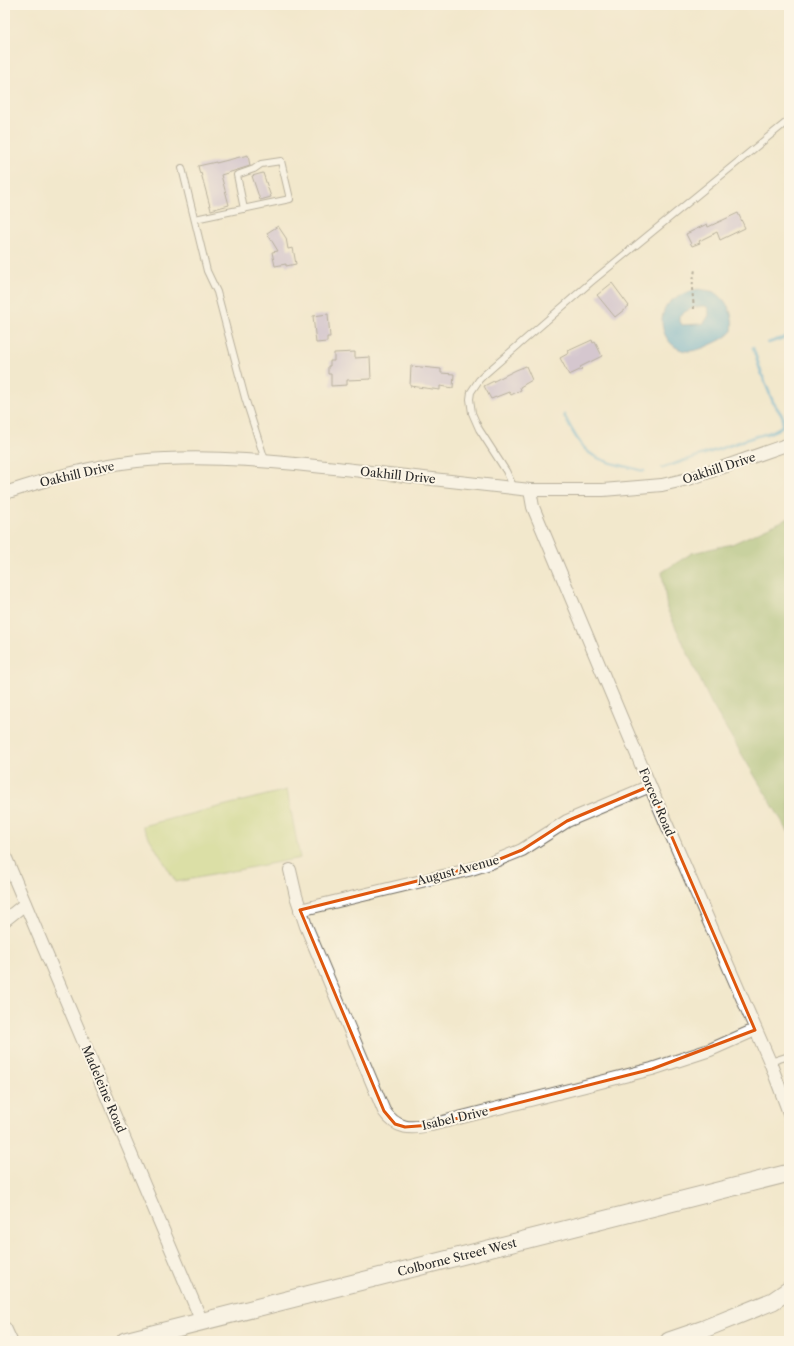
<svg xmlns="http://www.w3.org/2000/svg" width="794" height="1346" viewBox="0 0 794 1346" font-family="'Libre Caslon Text',serif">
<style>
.green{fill:#bed478;stroke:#748052}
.forest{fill:#96b668;stroke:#60704a}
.water{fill:#53a9d0;stroke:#3f6a7e;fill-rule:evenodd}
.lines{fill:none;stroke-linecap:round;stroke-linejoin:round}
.stream{stroke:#53a9d0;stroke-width:3}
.building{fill:#b1a0d3}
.lane-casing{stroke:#716d63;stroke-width:8}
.street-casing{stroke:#716d63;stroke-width:14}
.secondary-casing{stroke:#716d63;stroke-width:19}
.path{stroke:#716d63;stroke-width:2;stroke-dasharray:3 3;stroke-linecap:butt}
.lane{stroke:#fff;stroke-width:6}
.street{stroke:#fff;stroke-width:12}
.secondary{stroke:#fff;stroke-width:17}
.marked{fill:none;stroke:#df570e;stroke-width:3;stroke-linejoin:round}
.labels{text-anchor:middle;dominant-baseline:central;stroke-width:4;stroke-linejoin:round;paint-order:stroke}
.street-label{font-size:12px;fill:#2b2b2b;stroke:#fcf5e5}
</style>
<rect width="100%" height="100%" fill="#fcf5e5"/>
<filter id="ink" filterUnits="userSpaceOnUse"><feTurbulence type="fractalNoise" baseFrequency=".025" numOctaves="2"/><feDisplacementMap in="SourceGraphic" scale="8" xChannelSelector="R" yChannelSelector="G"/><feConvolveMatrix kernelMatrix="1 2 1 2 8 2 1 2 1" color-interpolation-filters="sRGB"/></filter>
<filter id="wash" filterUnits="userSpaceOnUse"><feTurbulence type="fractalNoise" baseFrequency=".012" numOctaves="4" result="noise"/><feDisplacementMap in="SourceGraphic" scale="16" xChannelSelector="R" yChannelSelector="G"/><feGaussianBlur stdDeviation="0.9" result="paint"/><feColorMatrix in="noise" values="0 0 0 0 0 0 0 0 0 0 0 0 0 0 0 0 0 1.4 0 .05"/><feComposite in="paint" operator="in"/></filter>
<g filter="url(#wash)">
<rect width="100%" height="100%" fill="#f2e8cc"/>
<path class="green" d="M287,790L300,858L176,882L142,826Z"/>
<path class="forest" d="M789,518V833L711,703L667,609L662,572L692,553L732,544Z"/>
<path class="water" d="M698,289C703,290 709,290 714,292C727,298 735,317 732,331C727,337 719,341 712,344C702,349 689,354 679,349C663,342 656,318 668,304C675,296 687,292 698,289ZM705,306L708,308L709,315L704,323L699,324L682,325L679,319V316C687,310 695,306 705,306Z"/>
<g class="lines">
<g class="stream">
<path d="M768,343L789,336"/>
<path d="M564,415C570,427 576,440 586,450C599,463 626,466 644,471"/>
<path d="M662,468C693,458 723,448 754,437C764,434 774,433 782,426L783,417L773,402L761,372L753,348"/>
</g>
</g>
<g id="blocks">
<g class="building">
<path d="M248,155L250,166L221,175L229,205L211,210L201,173L200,174L198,166L216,162V163Z"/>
<path d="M263,173L271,197L260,200L252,176Z"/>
<path d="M738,213L745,228L720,240L717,232L699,241L700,243L692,246L686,234L707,224L708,227Z"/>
<path d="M278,226L286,238L288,249L293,248L296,264L286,266V264L275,266L272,252L278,251L267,233Z"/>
<path d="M612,283L629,306L615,317L597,295Z"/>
<path d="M328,314L330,337H327V342L316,343L313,316Z"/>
<path d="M592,340L593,343L595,342L602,356L580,367L582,369L569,375L560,358L569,353L568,351Z"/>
<path d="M355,352V358L370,357L371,379L347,380V385L331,386V374H328V366H330V361H334V353Z"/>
<path d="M411,366L441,369V373L454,374L453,388L440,386V390L410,386Z"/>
<path d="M526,366L532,380L520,387L521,390L511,395L509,392L491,399L484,386L516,370Z"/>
</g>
</g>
</g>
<g filter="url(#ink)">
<use href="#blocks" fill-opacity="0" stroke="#716d63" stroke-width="1"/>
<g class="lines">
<defs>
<g id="lane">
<path d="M182,168L207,271L217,292L245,398L265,460"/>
<path d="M195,219L290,199L281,161L261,164L254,169L237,175L244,209"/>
<path d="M514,488L506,471L479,429L472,413L470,399L471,392L479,380L484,375L591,282L789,120"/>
<path d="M770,1062L789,1056"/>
</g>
<g id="street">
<path d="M530,490L533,507L650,786L770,1062L789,1113"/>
<path d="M5,493C48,479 92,466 137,461C209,454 281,462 353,470C412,477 471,483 530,490H603L662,485L692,478L789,444"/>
<path d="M5,856L202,1322"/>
<path d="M290,870L296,896L306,926L384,1111C397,1130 411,1129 431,1125L652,1069L710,1050L755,1030"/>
<path d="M300,910L468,870L490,863L522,850L567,821L650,786"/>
<path d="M5,920L25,904"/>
<path d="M5,1328L11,1341"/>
</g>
<g id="secondary">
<path d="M125,1341L789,1173"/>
<path d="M669,1341L704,1329L773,1301L789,1290"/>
</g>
</defs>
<use href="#lane" class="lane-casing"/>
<use href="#street" class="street-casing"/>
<use href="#secondary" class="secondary-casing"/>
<path class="path" d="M694,309L692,288L695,269"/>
<use href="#lane" class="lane"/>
<use href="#street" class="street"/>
<use href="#secondary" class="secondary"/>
</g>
</g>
<path d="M0 0H794V1346H0ZM650,786L755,1030L652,1069L431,1125L405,1127L395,1124L384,1111L300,910L490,863L522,850L567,821Z" fill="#f2e8cc" fill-opacity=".55" fill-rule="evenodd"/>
<path class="marked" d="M650,786L755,1030L652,1069L431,1125L405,1127L395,1124L384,1111L300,910L490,863L522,850L567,821Z"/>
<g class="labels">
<g class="street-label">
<text transform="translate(719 468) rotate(-18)">Oakhill Drive</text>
<text transform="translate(77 474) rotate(-13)">Oakhill Drive</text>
<text transform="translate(398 475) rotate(6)">Oakhill Drive</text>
<text transform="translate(657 802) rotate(67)">Forced Road</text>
<text transform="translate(458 870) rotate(-15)">August Avenue</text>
<text transform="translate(104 1089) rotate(67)">Madeleine Road</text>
<text transform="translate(455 1118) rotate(-13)">Isabel Drive</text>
<text transform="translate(457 1257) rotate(-14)">Colborne Street West</text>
</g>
</g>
<rect width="794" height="1346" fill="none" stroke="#fcf5e5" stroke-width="20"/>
</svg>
